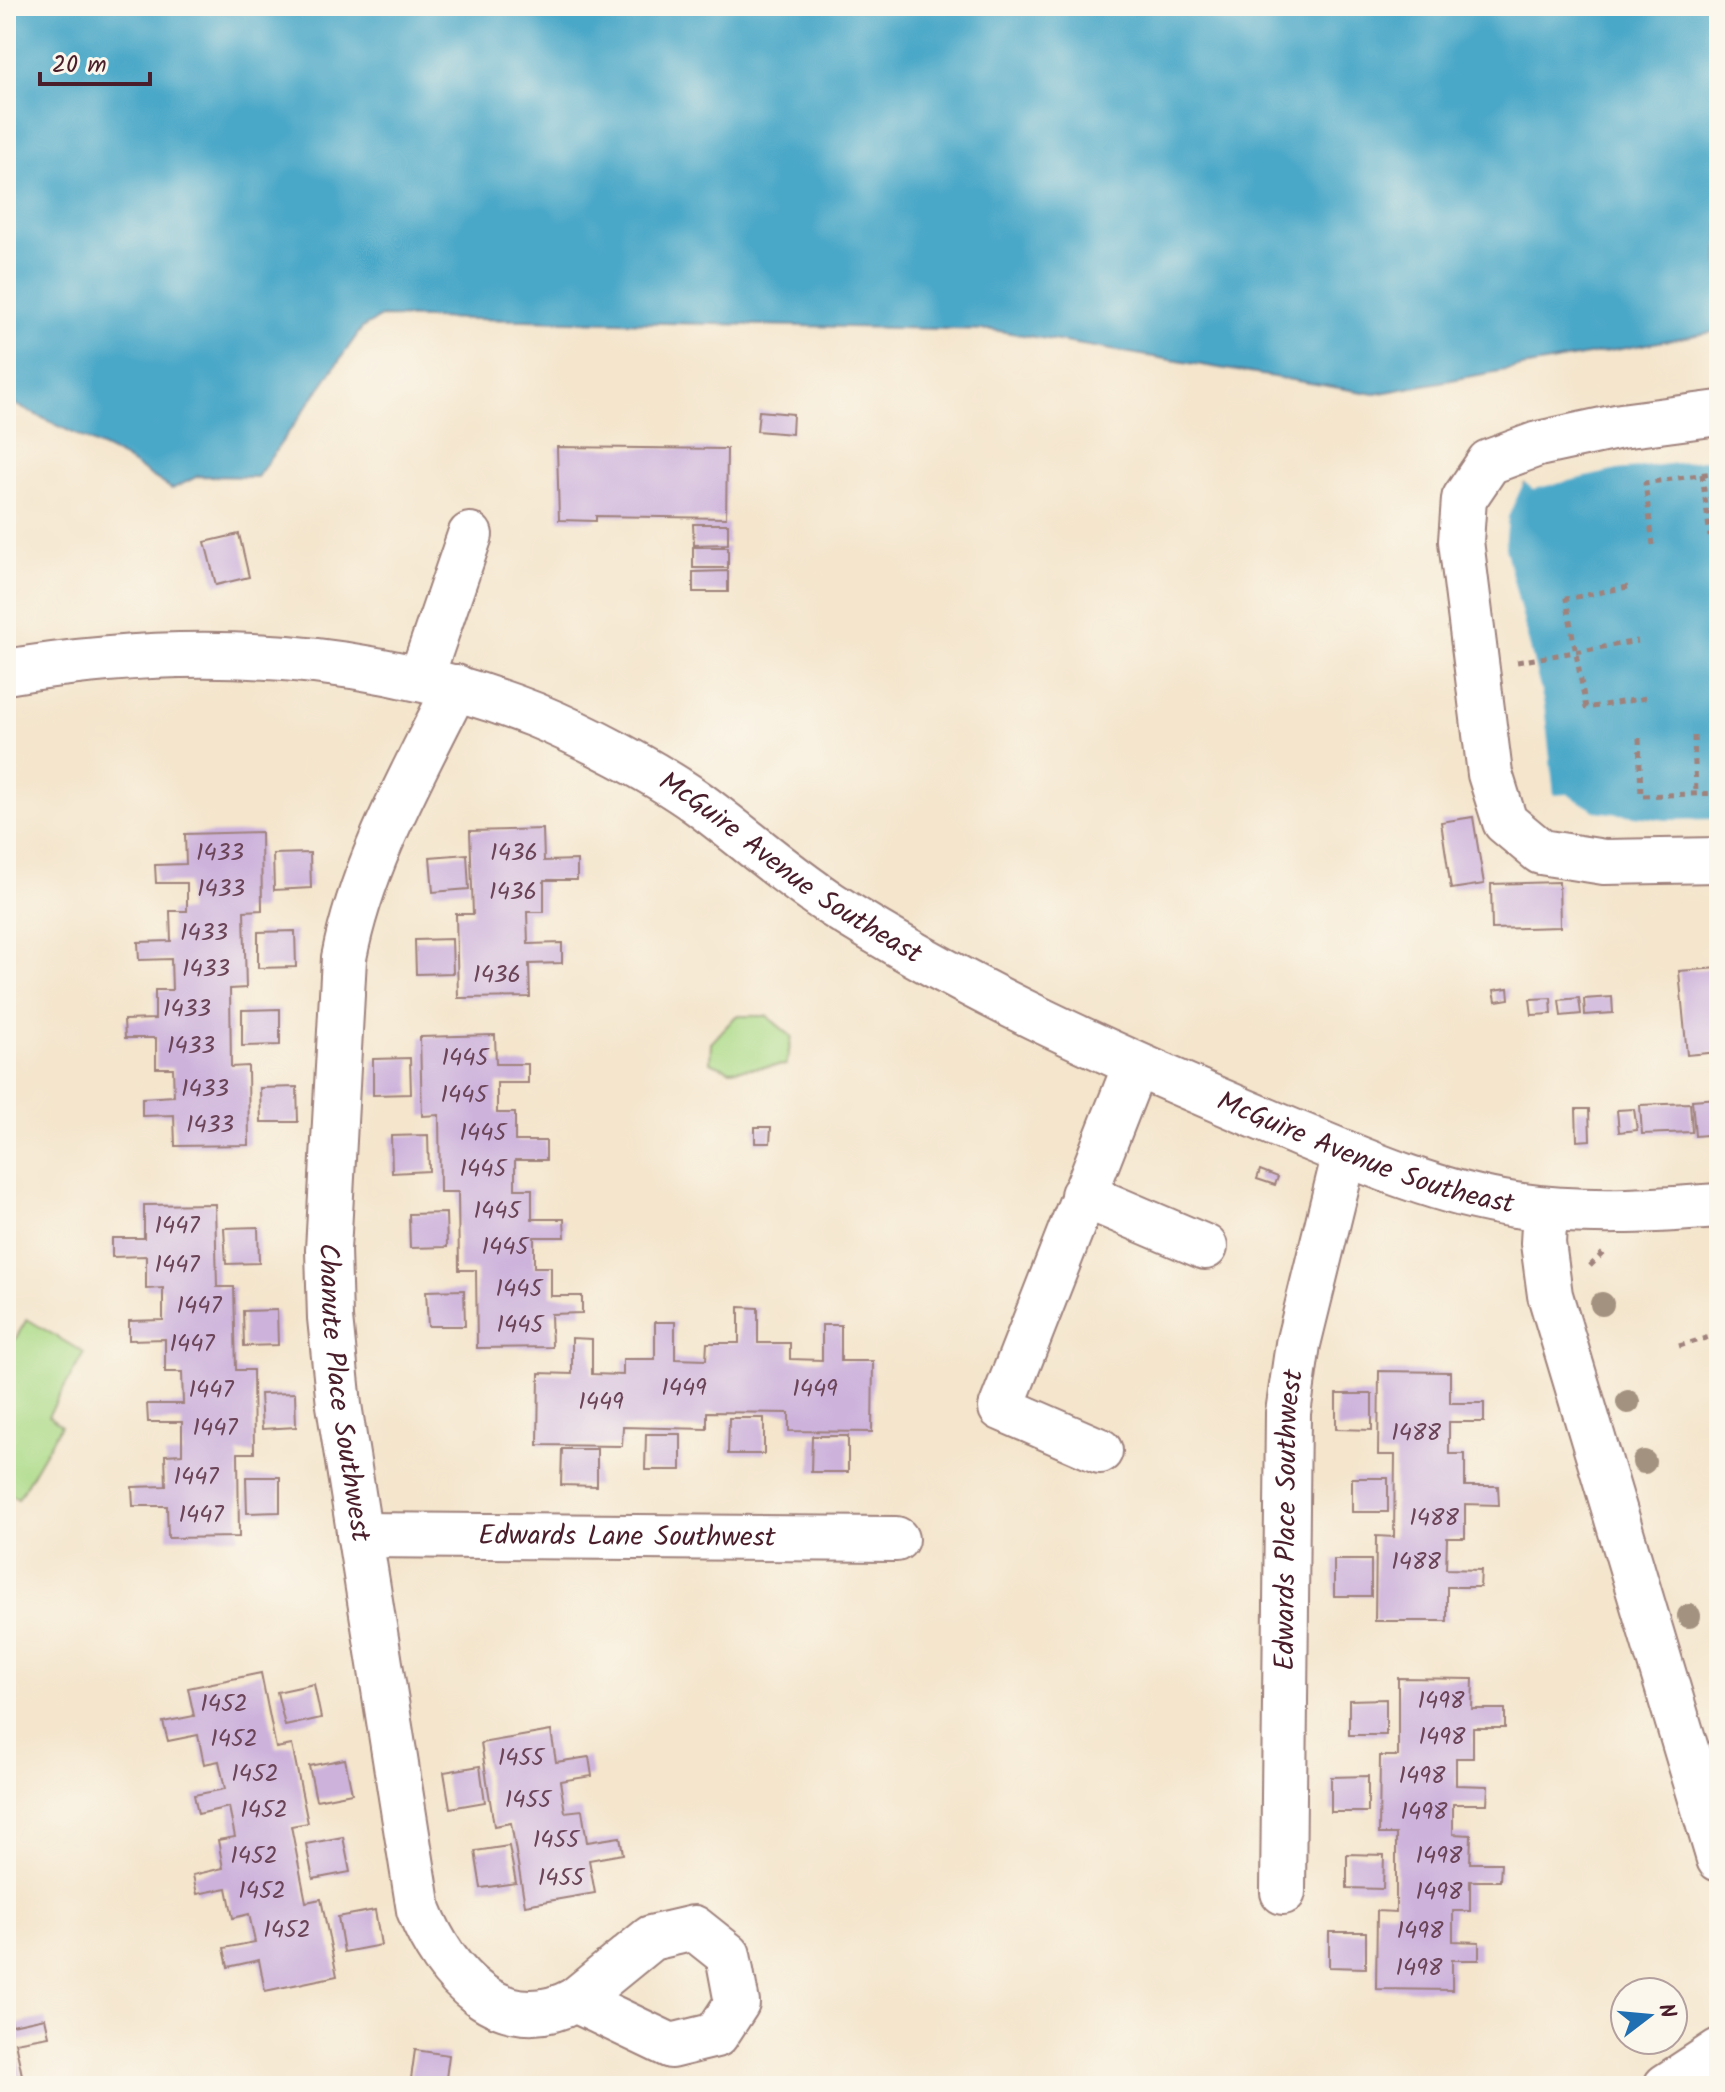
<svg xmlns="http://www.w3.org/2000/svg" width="1725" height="2092" viewBox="0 0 1725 2092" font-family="Kalam,sans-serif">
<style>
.green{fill:#abda87;stroke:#7a7c59;stroke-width:2}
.water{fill:#49a7c8;stroke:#4a637a;stroke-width:2}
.pier{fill:#f4e5cc}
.building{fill:#cdb3dc}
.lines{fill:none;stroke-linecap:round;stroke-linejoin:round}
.minor-casing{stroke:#9f827c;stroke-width:48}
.path{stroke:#9f827c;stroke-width:5;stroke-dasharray:6 6;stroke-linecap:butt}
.minor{stroke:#fff;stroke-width:44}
.tree{fill:#a49280}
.labels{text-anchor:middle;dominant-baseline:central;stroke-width:7;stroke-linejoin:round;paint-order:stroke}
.number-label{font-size:24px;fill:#6b4457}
.street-label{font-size:28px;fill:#4a1f2b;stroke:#fbf7ec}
</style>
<rect width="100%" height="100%" fill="#fbf7ec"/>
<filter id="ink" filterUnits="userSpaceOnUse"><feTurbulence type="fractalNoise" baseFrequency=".0125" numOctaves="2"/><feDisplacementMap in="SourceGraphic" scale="16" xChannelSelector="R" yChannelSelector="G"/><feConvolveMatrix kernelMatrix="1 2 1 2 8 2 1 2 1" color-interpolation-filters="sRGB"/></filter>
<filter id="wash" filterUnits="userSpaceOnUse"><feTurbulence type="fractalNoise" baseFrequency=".006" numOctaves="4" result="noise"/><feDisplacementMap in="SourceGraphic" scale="32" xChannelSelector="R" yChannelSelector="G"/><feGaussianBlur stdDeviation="1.8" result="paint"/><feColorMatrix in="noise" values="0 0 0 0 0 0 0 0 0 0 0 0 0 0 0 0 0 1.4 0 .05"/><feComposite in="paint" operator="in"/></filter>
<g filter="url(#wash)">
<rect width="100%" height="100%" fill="#f4e5cc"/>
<g class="green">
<path d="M736,1016H767L792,1037L786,1065L730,1070L710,1062L711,1043Z"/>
<path d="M27,1319L84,1353L48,1416L61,1425L18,1499L6,1491V1355Z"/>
</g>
<g class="water">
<path d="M6,6H1719V331L1375,394L993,330L381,317L362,328L257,477L198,476L172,489L122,457L6,400Z"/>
<path d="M1719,449V835L1590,830L1530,772L1531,741L1495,520L1524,482Z"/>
</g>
<path class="pier" d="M1719,445V458L1617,470L1533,489L1524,482L1508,517L1505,547L1544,705L1554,795L1567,794L1595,811L1666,820L1719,819V839L1642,841L1590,834L1536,818L1526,808L1519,792L1526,772L1528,748L1515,663L1492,580L1491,519L1522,478Z"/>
<g id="blocks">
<g class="building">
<path d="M759,411L793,414L792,434L757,431Z"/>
<path d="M557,447L727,449L726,518L596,516V521L559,520Z"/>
<path d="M693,524H728V544L694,545Z"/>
<path d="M239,534L249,577L216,585L205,542Z"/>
<rect x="693" y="547" width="35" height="21"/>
<path d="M728,571V592H693V572Z"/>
<path d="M1473,817L1484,884L1451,889L1441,822Z"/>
<path d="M543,829L544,861L577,860V880H544V912H527L528,944L562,943V963L529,964L530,997L458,998L456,914H473L470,831Z"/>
<path d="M261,832L262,910L244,911L246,988L230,989L231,1067L248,1066L249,1145L175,1146L174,1115L142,1116V1098L174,1096L173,1068H156V1038H125L124,1020L155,1019V990H172L171,959L139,960L138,942L171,941L170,911H187V883H156L155,865L186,864L185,834Z"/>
<path d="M310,853L311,888L274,890L273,854Z"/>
<path d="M467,854L469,889L433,892L430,857Z"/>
<path d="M1559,882L1560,927L1492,929L1491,884Z"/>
<path d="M295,931L296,967L258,968V932Z"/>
<path d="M452,939L453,973L416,974L415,940Z"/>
<path d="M1719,968V1052L1687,1055L1679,971Z"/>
<path d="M1508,988L1509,999L1496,1001L1494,990Z"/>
<path d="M1612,997L1613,1013L1585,1015L1584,999Z"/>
<path d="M1551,998L1552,1014L1532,1015L1530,999Z"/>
<path d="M1579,998L1581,1014L1561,1016L1559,1000Z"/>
<path d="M280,1009V1045L242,1046V1010Z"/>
<path d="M495,1035L496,1064H528V1083H497V1113H515V1141H546V1160H515V1189H532V1219H564L565,1237H534V1267H551V1296H582V1313L551,1314L552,1347L477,1348L476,1270H459L458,1192H440L439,1115L422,1116L420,1037Z"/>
<path d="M410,1058L411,1094L373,1095V1059Z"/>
<path d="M297,1087L298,1122H261L260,1088Z"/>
<path d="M1719,1098V1134L1695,1136L1692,1100Z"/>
<path d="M1690,1103L1692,1132L1642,1134L1640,1105Z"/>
<path d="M1576,1109H1589L1590,1140L1577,1141Z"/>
<path d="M1634,1109L1637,1130L1619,1132L1617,1110Z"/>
<path d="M755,1127H771L770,1143H755Z"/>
<path d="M428,1135L429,1171L392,1173L391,1136Z"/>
<path d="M1260,1170L1278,1177L1275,1185L1257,1179Z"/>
<path d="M215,1204L217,1287H234L236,1370H253L254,1453H238L239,1537L168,1538L167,1506H133L132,1487L166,1486L165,1455L182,1454V1422H148L147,1404H183L182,1372H165V1339L129,1340V1321L163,1320V1288L146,1289V1256L112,1257V1238H144V1205Z"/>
<path d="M446,1213L447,1247L410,1248L409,1214Z"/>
<path d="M258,1227L259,1263L226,1264L224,1228Z"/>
<path d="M464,1290L465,1326H428L426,1291Z"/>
<path d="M739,1307L758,1308V1343H790V1359L822,1360V1325H841V1361H873L872,1432L789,1431V1413L707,1412V1429L623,1427L622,1446L538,1445L539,1373L572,1374V1338L592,1339V1374L623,1375V1359H655V1322H675V1359L706,1360L707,1343H739Z"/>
<path d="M277,1310L278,1345L244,1346L243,1311Z"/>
<path d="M1379,1371L1450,1372V1403H1484V1422H1449V1454H1465V1486H1498L1499,1505L1465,1504V1538H1447L1446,1569L1481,1570L1480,1587H1447V1621H1375L1376,1536L1394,1537L1395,1455H1378Z"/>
<path d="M295,1393L296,1427L262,1429L260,1394Z"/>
<path d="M1336,1394H1372V1430L1336,1429Z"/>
<path d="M729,1418H764V1454H728Z"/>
<path d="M646,1434H681V1470H645Z"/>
<path d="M812,1436H848V1472H811Z"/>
<path d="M562,1449H597V1486L561,1485Z"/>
<path d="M246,1477H280V1512L247,1513Z"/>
<rect x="1352" y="1478" width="36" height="34"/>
<rect x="1334" y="1560" width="37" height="36"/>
<path d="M261,1673L276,1748L292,1745L308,1823L291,1826L306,1902L321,1899L337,1976L265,1991L259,1960L228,1967L224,1948L255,1942L249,1914L233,1918L227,1888L197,1894L193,1875L223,1868L218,1840L235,1837L229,1807L198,1814L194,1795L225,1789L219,1761L204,1764L198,1735L168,1741L163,1722L194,1716L188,1688Z"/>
<path d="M1398,1678L1473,1679L1472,1709H1505V1728H1473V1758H1456V1785L1488,1786L1487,1804H1453V1834L1471,1835L1470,1863H1501L1500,1881H1470V1911H1453V1941L1479,1942V1960H1452V1990L1376,1989L1377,1911L1396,1912V1834H1379L1380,1756H1398Z"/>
<path d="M314,1684L321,1718L285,1726L277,1692Z"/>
<path d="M1386,1699V1735H1349V1700Z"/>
<path d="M551,1731L556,1762L589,1757L592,1776L560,1781L565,1812L582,1810L587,1842L620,1837L623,1854L589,1860L595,1893L525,1905L511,1823L494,1826L481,1743Z"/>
<path d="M345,1759L352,1793L316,1800L309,1766Z"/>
<path d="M480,1766L485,1802L450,1808L444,1772Z"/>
<path d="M1368,1776V1812H1331V1777Z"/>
<path d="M343,1837L350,1872L313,1879L306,1844Z"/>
<path d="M509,1846L516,1883L481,1888L475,1851Z"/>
<path d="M1347,1854L1384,1855L1383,1889L1347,1888Z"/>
<path d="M375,1910L381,1945L344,1952L338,1917Z"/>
<path d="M1329,1932H1366V1968L1329,1967Z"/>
<path d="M6,2002L12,2025L45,2018L49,2036L15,2042L22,2075L6,2078Z"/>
<path d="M415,2050L449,2055L445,2086H410Z"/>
</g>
</g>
</g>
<g filter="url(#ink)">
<use href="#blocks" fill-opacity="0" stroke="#9f827c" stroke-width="2"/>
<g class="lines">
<defs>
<g id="minor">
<path d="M1719,413L1621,426L1538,444L1489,462L1464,499L1461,541L1490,774L1505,822L1541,852L1604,862L1719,860"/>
<path id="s1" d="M6,672C185,642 365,648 535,715C584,735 655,772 698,803C743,836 784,873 831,904C970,993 1118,1058 1270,1122C1350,1155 1429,1192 1515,1205C1583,1215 1652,1211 1719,1206"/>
<path d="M421,678L470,535"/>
<path id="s2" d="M456,687C413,774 362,863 344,958L328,1250L330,1318L339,1405L419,1910C444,1974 502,2040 575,2000"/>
<path d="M1083,1195L1205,1247"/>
<path d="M1545,1209L1543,1243L1550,1295L1719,1859"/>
<path d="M1100,1451L1001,1408L1135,1066"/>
<path id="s3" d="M359,1535L896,1539"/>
<path id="s4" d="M1283,1892L1288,1413L1298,1344L1345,1153"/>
<path d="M694,1928L728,1955L737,2003L716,2035L671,2046L575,2000L651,1938Z"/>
<path d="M1666,2086L1719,2051"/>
</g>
</defs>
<use href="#minor" class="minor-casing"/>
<g class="path">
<path d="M1702,474L1710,537"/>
<path d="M1653,545L1645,483L1719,472"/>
<path d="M1628,587L1566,599L1586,708L1646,698"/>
<path d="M1517,662L1638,641"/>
<path d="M1694,736L1696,794"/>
<path d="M1639,738L1641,796L1719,793"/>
<path d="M1590,1266L1603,1253"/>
<path d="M1679,1346L1719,1334"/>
</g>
<use href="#minor" class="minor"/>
</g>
<g class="tree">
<circle cx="1602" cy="1304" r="12"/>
<circle cx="1628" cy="1402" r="12"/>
<circle cx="1644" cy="1462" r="12"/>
<circle cx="1689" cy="1616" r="12"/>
</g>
</g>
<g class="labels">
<g class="number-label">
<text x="220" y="853">1433</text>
<text x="514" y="853">1436</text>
<text x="221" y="889">1433</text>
<text x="513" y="892">1436</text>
<text x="204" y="933">1433</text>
<text x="206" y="969">1433</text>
<text x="497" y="975">1436</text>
<text x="187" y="1009">1433</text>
<text x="191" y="1046">1433</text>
<text x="465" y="1058">1445</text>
<text x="205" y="1089">1433</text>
<text x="464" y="1095">1445</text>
<text x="210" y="1125">1433</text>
<text x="483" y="1133">1445</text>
<text x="483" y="1169">1445</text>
<text x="497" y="1211">1445</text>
<text x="177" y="1226">1447</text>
<text x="505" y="1247">1445</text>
<text x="177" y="1265">1447</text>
<text x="519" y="1289">1445</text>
<text x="199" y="1306">1447</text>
<text x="520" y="1325">1445</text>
<text x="192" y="1344">1447</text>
<text x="684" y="1388">1449</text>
<text x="815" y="1389">1449</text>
<text x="211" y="1390">1447</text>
<text x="601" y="1402">1449</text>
<text x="215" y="1428">1447</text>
<text x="1416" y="1433">1488</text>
<text x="196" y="1477">1447</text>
<text x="201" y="1515">1447</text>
<text x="1434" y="1518">1488</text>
<text x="1416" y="1562">1488</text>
<text x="1441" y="1701">1498</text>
<text x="224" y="1704">1452</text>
<text x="1442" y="1737">1498</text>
<text x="234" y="1739">1452</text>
<text x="521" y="1758">1455</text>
<text x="255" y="1774">1452</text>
<text x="1422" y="1776">1498</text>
<text x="528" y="1800">1455</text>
<text x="264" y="1810">1452</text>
<text x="1424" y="1812">1498</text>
<text x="556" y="1840">1455</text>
<text x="254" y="1856">1452</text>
<text x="1439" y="1856">1498</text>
<text x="561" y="1878">1455</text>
<text x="262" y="1891">1452</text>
<text x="1439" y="1892">1498</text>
<text x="287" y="1930">1452</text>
<text x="1420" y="1931">1498</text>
<text x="1419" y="1968">1498</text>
</g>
<g class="street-label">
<text stroke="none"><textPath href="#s1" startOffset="836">McGuire Avenue Southeast</textPath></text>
<text stroke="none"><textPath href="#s1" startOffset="1482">McGuire Avenue Southeast</textPath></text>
<text stroke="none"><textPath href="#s2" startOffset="730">Chanute Place Southwest</textPath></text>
<text stroke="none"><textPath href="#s4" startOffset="372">Edwards Place Southwest</textPath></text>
<text stroke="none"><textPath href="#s3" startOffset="268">Edwards Lane Southwest</textPath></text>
</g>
</g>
<rect width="1725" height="2092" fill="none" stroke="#fbf7ec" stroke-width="32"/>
<g transform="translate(1649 2016) rotate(74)"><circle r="38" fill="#fbf7ec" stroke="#b4a19f" stroke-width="2"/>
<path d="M0-6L14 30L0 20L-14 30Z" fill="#1f6fb2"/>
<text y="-12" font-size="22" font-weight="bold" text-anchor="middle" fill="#4a1f2b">N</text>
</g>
<path d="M40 72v12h110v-12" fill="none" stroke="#4a1f2b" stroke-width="4"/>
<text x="52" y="72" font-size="24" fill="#4a1f2b" stroke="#fbf7ec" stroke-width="6" paint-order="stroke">20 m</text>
</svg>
